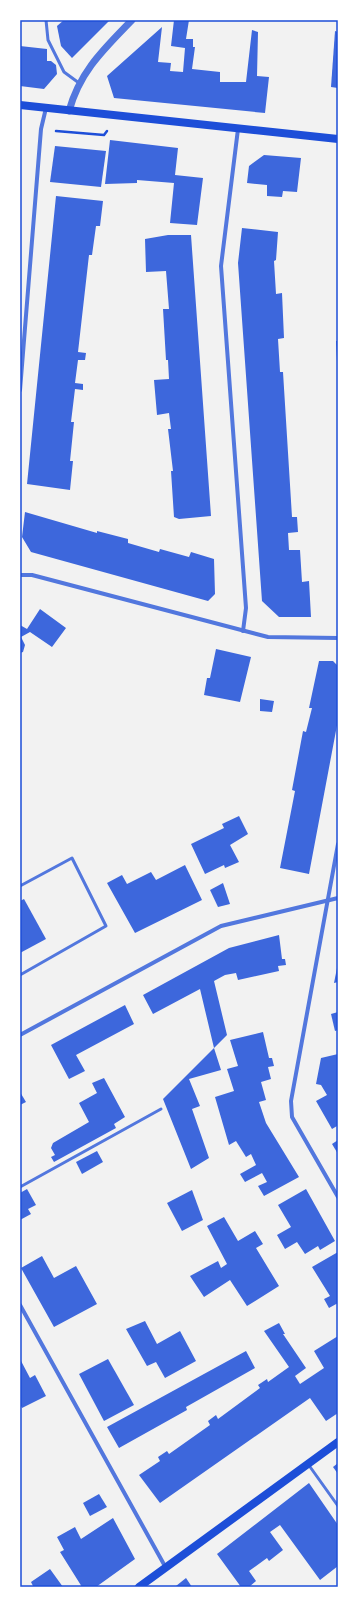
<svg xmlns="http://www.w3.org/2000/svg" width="358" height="1607" viewBox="0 0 358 1607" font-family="Montserrat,sans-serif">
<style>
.building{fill:#3d67dc}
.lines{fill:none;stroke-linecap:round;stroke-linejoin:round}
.path{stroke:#1d4ed8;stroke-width:2.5}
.service{stroke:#5277de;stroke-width:3}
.minor{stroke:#5277de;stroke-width:4}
.tertiary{stroke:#5277de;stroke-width:7}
.secondary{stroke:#1d4ed8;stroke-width:8}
.neatline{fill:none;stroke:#1d4ed8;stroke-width:1.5}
</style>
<rect width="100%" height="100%" fill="#f2f2f2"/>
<g class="building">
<path d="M64,20H110L72,58L61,46L57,26Z"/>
<path d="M174,20H189L186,39H193V47H195L192,69L220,72V82H246L252,30L258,32L257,76L269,77L265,113L114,98L107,76L162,27L158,62L171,63L170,71L183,72L185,48L171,46Z"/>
<path d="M335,31L338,32V88L331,87Z"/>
<path d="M20,46L47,49V61H51L56,65L57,74L44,89L20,86Z"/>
<path d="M110,140L178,148L175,175L203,178L197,225L170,223L174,183L137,180V183L105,184Z"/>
<path d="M55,146L106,151L101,187L50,182Z"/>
<path d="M264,155L301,158L297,192L283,191L282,197L267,196V185L247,183L249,166Z"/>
<path d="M56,196L103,201L100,226H96L92,255H89L78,352L86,353L85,360H78L75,383L83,384V390L75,389L71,422H74L70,461H73L70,490L27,484Z"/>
<path d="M242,228L278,232L276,260L274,261L276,294L282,293L284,338L278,339L280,372H283L292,517H297L298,532L288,533L289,550H300L302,582L309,581L311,617H279L262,601L238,263Z"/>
<path d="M168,235H191L211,516L179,519L174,517L171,471H173L168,429H171L169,413L157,415L154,380L169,379L168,360H166L163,309H169L166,271L146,272L145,239Z"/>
<path d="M336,341H338V361H337Z"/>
<path d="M25,512L97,533V531L128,539V543L159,552L160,549L189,557L191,552L214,559L215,594L208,601L31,552L22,537Z"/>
<path d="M40,609L66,628L52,647L30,632L21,637L25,645L23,652L20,653V625L27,629Z"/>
<path d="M216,649L251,657L240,702L204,695L207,678H210Z"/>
<path d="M319,661H333L338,666V720L309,874L280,868L295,791L292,790L303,731L306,732L312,708H309Z"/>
<path d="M260,699L274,701L272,712L260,711Z"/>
<path d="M239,816L248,834L230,845L239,862L225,868L224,865L205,874L191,844L224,828L222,824Z"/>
<path d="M185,865L202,900L135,933L107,883L122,875L127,884L151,872L156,880Z"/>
<path d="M223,883L230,904L218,907L210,890Z"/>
<path d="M24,899L46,939L20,953V901Z"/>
<path d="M279,935L282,959H285L286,965L278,966L279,971L238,980L236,973L225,975L214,981L227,1035L214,1048L200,989L153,1014L143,995L229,948Z"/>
<path d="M337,968L338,982L334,983Z"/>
<path d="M125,1005L134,1024L76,1055L85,1071L69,1079L51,1045Z"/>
<path d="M338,1012V1030L335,1031L331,1014Z"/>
<path d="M263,1032L269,1058H272L274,1066L268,1067L271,1079L261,1082L266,1100L259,1102L266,1123L299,1177L264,1196L258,1186L267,1182L262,1173L245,1182L240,1174L256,1165L251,1154L246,1157L236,1141L229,1145L215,1097L234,1091L227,1069L238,1066L230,1040Z"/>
<path d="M214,1048L221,1070L189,1079L200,1106L192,1109L209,1158L191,1169L163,1099Z"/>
<path d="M338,1054V1128L337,1126L332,1129L316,1101L327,1095L321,1085L316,1084L321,1058Z"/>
<path d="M104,1078L125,1117L114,1124L116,1128L54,1162L51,1157L55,1155L51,1148L53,1143L89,1122L79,1103L97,1093L92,1083Z"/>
<path d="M20,1092L26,1102L20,1105Z"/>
<path d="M338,1140V1154L332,1144Z"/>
<path d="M97,1151L103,1162L82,1174L76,1162Z"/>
<path d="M27,1189L36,1205L28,1209L31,1214L20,1220V1193Z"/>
<path d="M306,1189L335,1241L320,1250L318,1246L305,1254L297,1242L285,1249L277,1235L291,1227L278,1205Z"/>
<path d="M192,1190L203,1220L182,1231L167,1203Z"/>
<path d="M224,1217L238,1241L255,1231L263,1244L256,1248L279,1286L247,1306L230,1280L204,1297L190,1276L218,1261L221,1268L227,1264L207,1226Z"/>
<path d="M338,1252V1303L329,1308L324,1299L330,1296L312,1267Z"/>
<path d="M42,1256L54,1278L76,1266L97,1304L54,1327L21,1268Z"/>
<path d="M145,1321L157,1344L180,1331L196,1361L165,1378L156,1362L147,1366L126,1329Z"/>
<path d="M279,1323L285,1334H283L306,1368L295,1376L300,1384L324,1368L314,1351L338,1336V1413L326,1421L310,1398L160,1503L139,1475L160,1461L158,1457L167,1451L169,1454L210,1425L208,1421L216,1415L218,1419L260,1388L258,1385L267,1379L268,1382L289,1367L264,1331Z"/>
<path d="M246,1351L255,1368L186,1407L187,1410L119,1448L107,1427Z"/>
<path d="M20,1359L30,1378L35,1375L46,1396L22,1408L20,1404Z"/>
<path d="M108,1359L134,1405L104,1421L79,1374Z"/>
<path d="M338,1463V1474L333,1467Z"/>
<path d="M309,1483L338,1525V1566L320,1580L280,1525L270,1532L283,1550L269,1561L267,1558L249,1571L256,1581L249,1587H241L217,1554Z"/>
<path d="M99,1494L107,1507L90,1516L83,1503Z"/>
<path d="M113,1518L135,1559L96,1587H82L60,1552L64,1550L57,1537L75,1527L81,1539Z"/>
<path d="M50,1569L63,1587H31L33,1586L31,1582Z"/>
<path d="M186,1578L192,1587H174L176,1586Z"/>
</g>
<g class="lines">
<path class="path" d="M56,131L104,135L107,131"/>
<g class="service">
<path d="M46,20L48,40L64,72L79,83"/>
<path d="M20,886L72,858L106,926L20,975"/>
<path d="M20,1187L161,1109"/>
<path d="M308,1464L338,1506"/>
</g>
<g class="minor">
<path d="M238,129L221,266L246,608L243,631"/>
<path d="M20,390L41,129L46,108"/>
<path d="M20,575H32L268,637L338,638"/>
<path d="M338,844L291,1101L292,1117L338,1197"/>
<path d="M20,1035L221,926L338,898"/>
<path d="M20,1305L166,1568"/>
</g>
<path class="tertiary" d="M69,111C80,71 104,49 132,20"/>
<g class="secondary">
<path d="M20,105L338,139"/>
<path d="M139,1587L338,1442"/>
</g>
</g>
<rect width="358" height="1607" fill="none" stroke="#ffffff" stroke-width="42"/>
<rect x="21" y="21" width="316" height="1565" class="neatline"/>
</svg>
